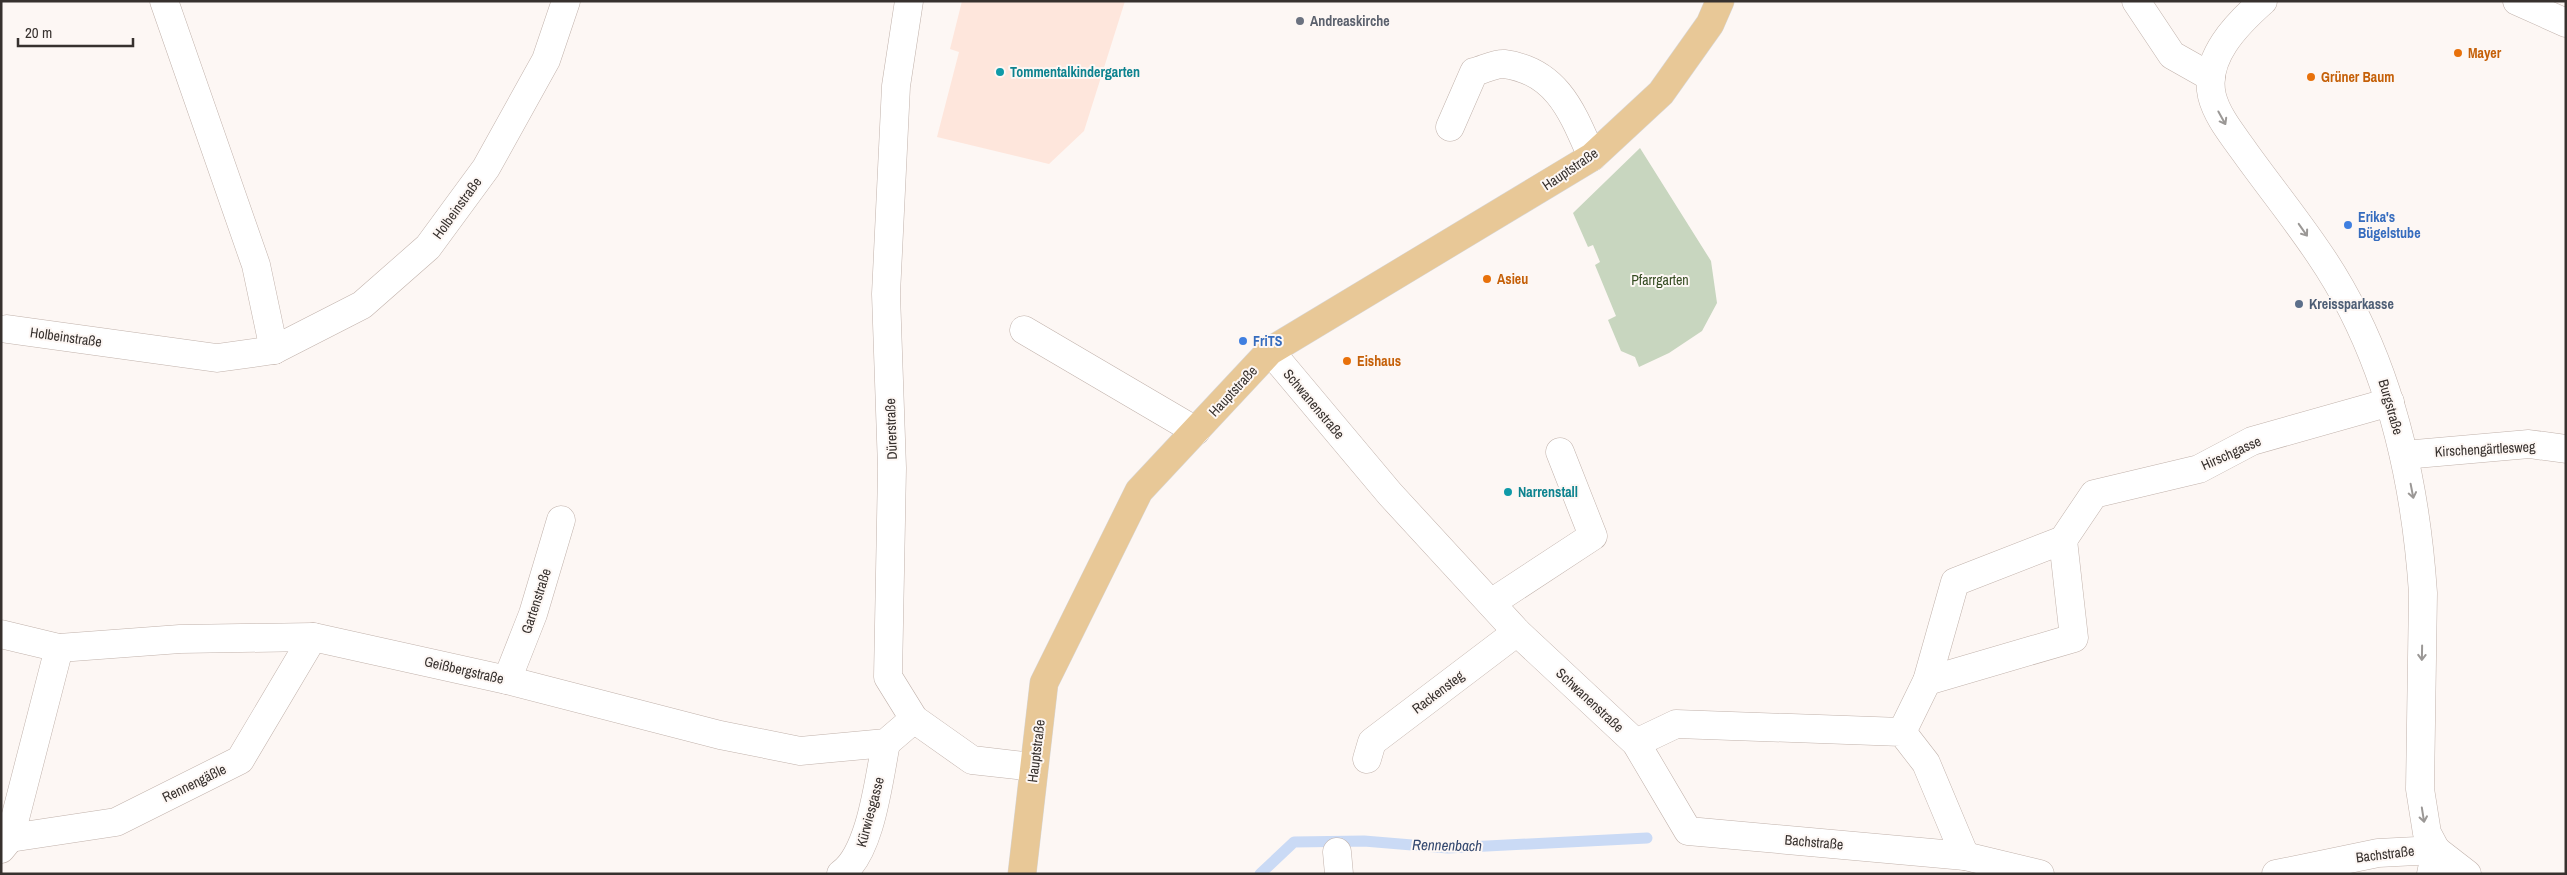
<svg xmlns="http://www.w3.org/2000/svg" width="2567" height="875" viewBox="0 0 2567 875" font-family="'Archivo Narrow',sans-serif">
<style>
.built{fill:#fee6dc}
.green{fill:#c8d6bf}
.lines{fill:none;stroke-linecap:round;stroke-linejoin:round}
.stream{stroke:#cadaf5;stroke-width:11}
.minor-casing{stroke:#c1b2ab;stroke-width:29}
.major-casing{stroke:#d7d6d5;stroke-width:29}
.minor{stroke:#fff;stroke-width:28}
.major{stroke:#e8c897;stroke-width:28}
.oneway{stroke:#9b9896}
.worship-dot{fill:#6b7280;stroke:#fdf7f4;stroke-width:2}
.food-dot{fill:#e8710a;stroke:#fdf7f4;stroke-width:2}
.culture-dot{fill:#0f9aa8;stroke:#fdf7f4;stroke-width:2}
.shop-dot{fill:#3f7fe0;stroke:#fdf7f4;stroke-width:2}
.service-dot{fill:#5c6f8a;stroke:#fdf7f4;stroke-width:2}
.labels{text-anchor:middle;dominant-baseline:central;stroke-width:4;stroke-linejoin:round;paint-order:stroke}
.worship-label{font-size:14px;font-weight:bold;fill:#5b616d;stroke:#fdf7f4;text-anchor:start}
.food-label{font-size:14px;font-weight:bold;fill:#c56008;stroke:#fdf7f4;text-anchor:start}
.culture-label{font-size:14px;font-weight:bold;fill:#0d838f;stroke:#fdf7f4;text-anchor:start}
.street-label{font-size:14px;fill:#37312e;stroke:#fdf7f4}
.shop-label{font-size:14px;font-weight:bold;fill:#366cbe;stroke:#fdf7f4;text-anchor:start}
.park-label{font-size:14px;fill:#354c22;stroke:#fdf7f4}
.service-label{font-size:14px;font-weight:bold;fill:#4e5e75;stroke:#fdf7f4;text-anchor:start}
.water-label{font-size:15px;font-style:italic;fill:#32476e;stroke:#fdf7f4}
</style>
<rect width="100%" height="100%" fill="#fdf7f4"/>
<path class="built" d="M962,1H1125L1084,131L1049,164L937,137L959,52L950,49Z"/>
<path class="green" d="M1640,148L1711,261L1717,303L1702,331L1669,353L1639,367L1635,357L1621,351L1608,320L1616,316L1595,265L1600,262L1593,245L1588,247L1573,213Z"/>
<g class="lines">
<path class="stream" d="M1260,874L1294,842L1364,841L1448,848L1647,838"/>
<defs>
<g id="minor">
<path d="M164,1L256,265L274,350"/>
<path d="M909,1L896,86L886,294L892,468L888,677L914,719L972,760L1033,767"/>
<path d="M2136,1L2172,55L2211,77"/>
<path d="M2263,1C2237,24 2203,58 2212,96C2217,116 2232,134 2244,151C2269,186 2296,219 2320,255C2388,355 2415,474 2423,593L2420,789L2427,833L2436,850L2431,874"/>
<path d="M2517,1L2566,23"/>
<path d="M1450,127L1474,72C1483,70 1496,63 1504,64C1558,71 1573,114 1592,157"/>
<path d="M7,329L217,358L274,350L362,305L428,247L486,168L546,60L566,1"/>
<path d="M1024,330L1196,431"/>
<path d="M1270,351L1390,494L1517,632L1636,743L1688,831L1965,856L2040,874"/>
<path d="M2404,455L2529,444L2566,449"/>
<path d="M1491,603L1593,536L1560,452"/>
<path d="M1,634L59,648L180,639L313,637L507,680L720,735L800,751L886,743L914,719"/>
<path d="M507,680L533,614L561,520"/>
<path d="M1927,681L2074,638L2063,540"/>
<path d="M1902,732L1927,681L1955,582L2063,540L2094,494L2199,469L2252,441L2390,402"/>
<path d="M1636,743L1676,724L1902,732L1926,763L1965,856"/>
<path d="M1367,759L1372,742L1517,632"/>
<path d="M10,838L116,822L240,760L313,637"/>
<path d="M1,849L10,838L59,648"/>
<path d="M2436,850L2467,874"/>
<path d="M1337,852L1339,874"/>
<path d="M841,874C871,853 879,778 886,743"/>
<path d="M2276,874L2378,853L2436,850"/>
</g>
<path id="major" d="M1022,874L1044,683L1139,491L1270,351L1592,157L1661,93L1710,24L1720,1"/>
</defs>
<use href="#minor" class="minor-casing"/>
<use href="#major" class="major-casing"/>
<use href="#minor" class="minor"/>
<use href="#major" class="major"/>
</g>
<defs><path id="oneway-shaft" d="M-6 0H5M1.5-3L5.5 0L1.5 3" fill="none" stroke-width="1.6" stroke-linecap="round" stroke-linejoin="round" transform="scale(1.25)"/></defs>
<g class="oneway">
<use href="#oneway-shaft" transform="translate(2222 118) rotate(61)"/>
<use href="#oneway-shaft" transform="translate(2303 230) rotate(55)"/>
<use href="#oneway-shaft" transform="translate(2412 491) rotate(79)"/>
<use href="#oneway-shaft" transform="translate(2422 653) rotate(91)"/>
<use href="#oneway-shaft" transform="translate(2423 815) rotate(81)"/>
</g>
<circle class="worship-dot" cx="1300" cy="21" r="5"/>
<g class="food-dot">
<circle cx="2458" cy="53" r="5"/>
<circle cx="2311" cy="77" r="5"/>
<circle cx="1487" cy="279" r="5"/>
<circle cx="1347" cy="361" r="5"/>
</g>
<g class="culture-dot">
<circle cx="1000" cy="72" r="5"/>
<circle cx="1508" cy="492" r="5"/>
</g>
<g class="shop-dot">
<circle cx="2348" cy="225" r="5"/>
<circle cx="1243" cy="341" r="5"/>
</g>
<circle class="service-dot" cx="2299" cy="304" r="5"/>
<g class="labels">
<g class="worship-label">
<text x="1310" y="21">Andreaskirche</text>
</g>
<g class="food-label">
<text x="2468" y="53">Mayer</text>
<text x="2321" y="77">Grüner Baum</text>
<text x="1497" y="279">Asieu</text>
<text x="1357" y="361">Eishaus</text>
</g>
<g class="culture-label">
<text x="1010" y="72">Tommentalkindergarten</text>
<text x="1518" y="492">Narrenstall</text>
</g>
<g class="street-label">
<text transform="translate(1570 169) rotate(-34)">Hauptstraße</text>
<text transform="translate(457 208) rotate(-54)">Holbeinstraße</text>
<text transform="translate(66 337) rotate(8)">Holbeinstraße</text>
<text transform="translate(1233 391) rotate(-47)">Hauptstraße</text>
<text transform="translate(1314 404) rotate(50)">Schwanenstraße</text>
<text transform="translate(2391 407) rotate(74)">Burgstraße</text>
<text transform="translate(891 429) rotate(-92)">Dürerstraße</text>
<text transform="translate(2485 449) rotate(-3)">Kirschengärtlesweg</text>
<text transform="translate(2231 453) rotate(-24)">Hirschgasse</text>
<text transform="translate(536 601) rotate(-72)">Gartenstraße</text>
<text transform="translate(464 670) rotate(13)">Geißbergstraße</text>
<text transform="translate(1438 692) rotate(-37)">Rackensteg</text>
<text transform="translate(1590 700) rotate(43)">Schwanenstraße</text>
<text transform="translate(1036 751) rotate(-83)">Hauptstraße</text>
<text transform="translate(194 783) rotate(-26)">Rennengäßle</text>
<text transform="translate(870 812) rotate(-75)">Kürwiesgasse</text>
<text transform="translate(1814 842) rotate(5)">Bachstraße</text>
<text transform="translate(2385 854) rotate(-7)">Bachstraße</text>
</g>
<g class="shop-label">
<text x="2358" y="217">Erika's<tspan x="2358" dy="16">Bügelstube</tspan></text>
<text x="1253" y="341">FriTS</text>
</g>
<g class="park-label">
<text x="1660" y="280">Pfarrgarten</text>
</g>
<g class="service-label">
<text x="2309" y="304">Kreissparkasse</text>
</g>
<g class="water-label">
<text transform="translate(1447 845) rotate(1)">Rennenbach</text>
</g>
</g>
<rect width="2567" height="875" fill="none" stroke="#37312e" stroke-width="5"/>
<path d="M18 38v8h115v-8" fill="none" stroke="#37312e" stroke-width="2.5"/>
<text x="25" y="38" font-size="15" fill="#37312e" stroke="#fdf7f4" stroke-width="4" paint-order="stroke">20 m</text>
</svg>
